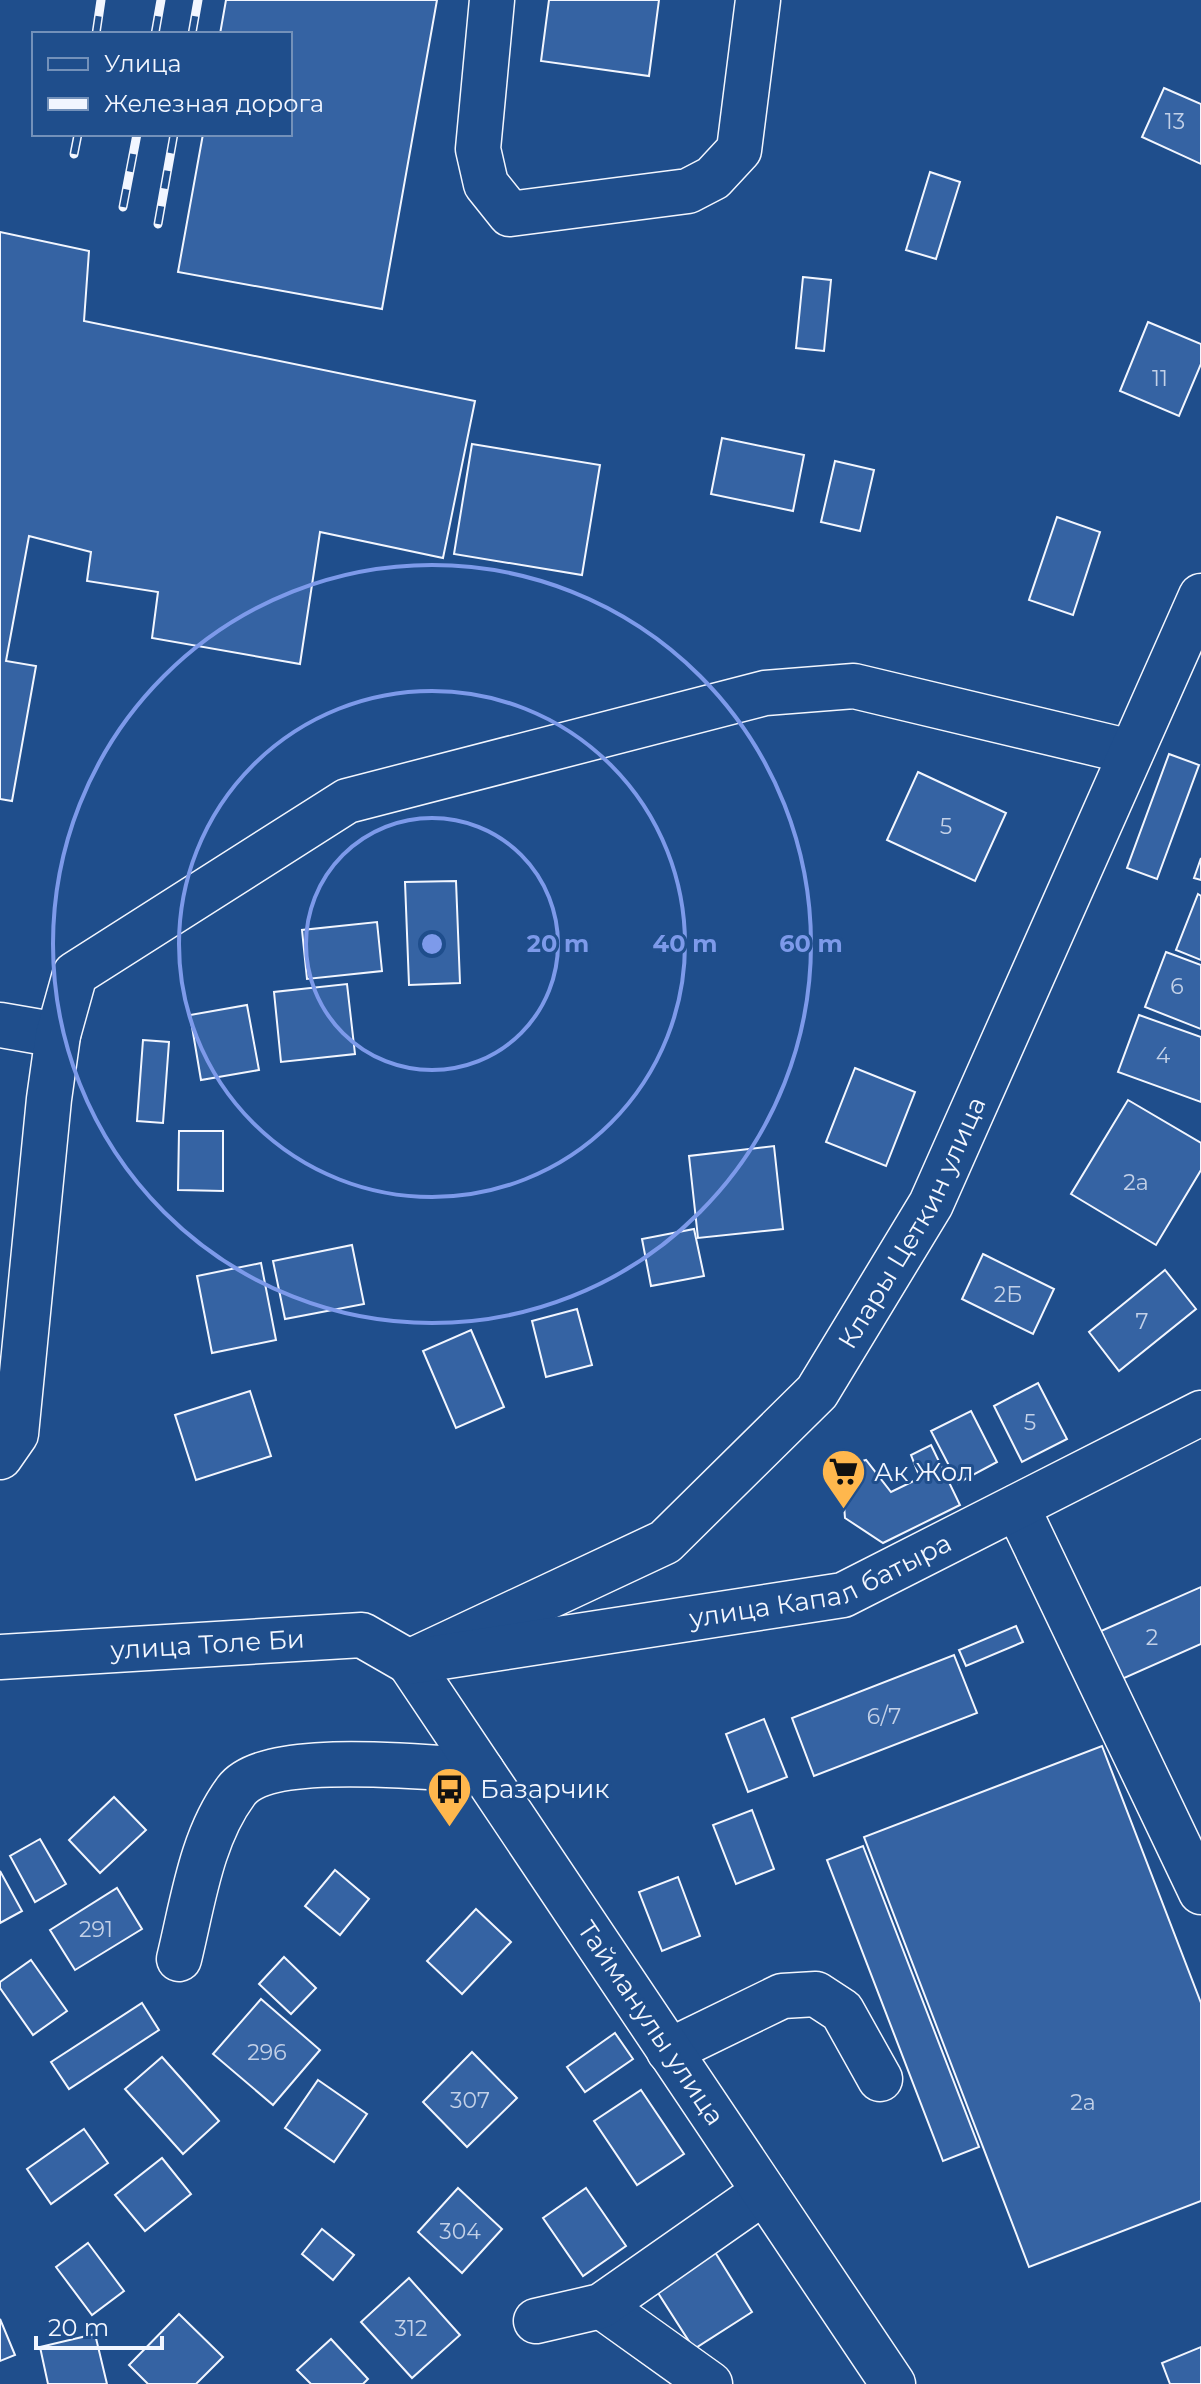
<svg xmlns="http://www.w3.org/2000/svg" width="1201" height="2384" viewBox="0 0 1201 2384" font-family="Montserrat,sans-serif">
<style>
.building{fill:#3563a3;stroke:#f2f6ff;stroke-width:2}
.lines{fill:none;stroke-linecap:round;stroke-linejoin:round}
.minor-casing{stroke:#f2f6ff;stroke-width:47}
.major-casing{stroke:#f2f6ff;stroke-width:47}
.minor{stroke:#1f4e8c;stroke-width:44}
.major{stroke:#1f4e8c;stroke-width:44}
.rail-casing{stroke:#f2f6ff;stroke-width:9}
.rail{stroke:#1f4e8c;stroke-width:6;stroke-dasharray:18;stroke-linecap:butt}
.ring{fill:none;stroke:#7d9aea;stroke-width:4}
.labels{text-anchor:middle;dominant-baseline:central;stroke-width:6;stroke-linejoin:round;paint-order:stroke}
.number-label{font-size:22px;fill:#c3d1e8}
.street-label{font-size:26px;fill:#f2f6ff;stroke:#1f4e8c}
.poi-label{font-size:26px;fill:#f2f6ff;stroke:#1f4e8c;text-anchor:start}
.centre{fill:#7d9aea;stroke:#1f4e8c;stroke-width:4}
.ring-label{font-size:24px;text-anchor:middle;font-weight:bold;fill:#7d9aea;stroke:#1f4e8c;stroke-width:6;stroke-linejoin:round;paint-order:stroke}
</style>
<rect width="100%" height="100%" fill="#1f4e8c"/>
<g class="building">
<path d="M226,0H437L382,309L178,272L203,134H290V34H220Z"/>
<path d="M549,0H659L649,76L541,61Z"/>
<path d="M1164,88L1201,104V164L1142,137Z"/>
<path d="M930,172L960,182L936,259L906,250Z"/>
<path d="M0,232L89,251L84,321L475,401L443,558L320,532L300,664L152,638L158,592L87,581L91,552L29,536L6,661L36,666L12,801L0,799Z"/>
<path d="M803,277L831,280L824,351L796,348Z"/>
<path d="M1148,322L1201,344V364L1179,416L1120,391Z"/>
<path d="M722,438L804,455L793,511L711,494Z"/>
<path d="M472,444L600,465L582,575L454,554Z"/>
<path d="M835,461L874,470L860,531L821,522Z"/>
<path d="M1057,517L1100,532L1073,615L1029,600Z"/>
<path d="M1169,754L1199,765L1157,879L1127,868Z"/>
<path d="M918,772L1006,813L975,881L887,840Z"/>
<path d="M1201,858V880L1194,878Z"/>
<path d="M456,881L460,983L409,985L405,882Z"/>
<path d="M1198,894L1201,896V960L1176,950Z"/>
<path d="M377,922L382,971L307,979L302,930Z"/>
<path d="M1166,952L1201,965V1029L1145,1007Z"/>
<path d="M347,984L355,1054L281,1062L274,992Z"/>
<path d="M247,1005L259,1070L201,1080L190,1015Z"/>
<path d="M1139,1015L1201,1037V1102L1118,1072Z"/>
<path d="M143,1040L169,1042L163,1123L137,1121Z"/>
<path d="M855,1068L915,1092L886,1166L826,1142Z"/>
<path d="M1128,1100L1201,1143V1170L1156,1245L1071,1194Z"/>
<path d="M179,1131H223V1191L178,1190Z"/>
<path d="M774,1146L783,1229L698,1238L689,1156Z"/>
<path d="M694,1229L704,1276L651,1286L642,1239Z"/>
<path d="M352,1245L364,1304L285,1319L273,1261Z"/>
<path d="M983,1254L1054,1289L1033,1334L962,1299Z"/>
<path d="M261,1263L276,1340L212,1353L197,1276Z"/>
<path d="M1165,1270L1196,1309L1119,1371L1089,1332Z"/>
<path d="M577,1309L592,1365L546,1377L532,1321Z"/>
<path d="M471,1330L504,1407L456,1428L423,1351Z"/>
<path d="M1038,1383L1067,1439L1022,1462L994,1406Z"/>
<path d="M250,1391L271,1456L196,1480L175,1415Z"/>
<path d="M971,1411L997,1462L958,1483L931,1431Z"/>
<path d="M931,1445L960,1505L883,1543L845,1518L841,1467L866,1460L891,1492L920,1478L911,1455Z"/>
<path d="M1201,1587V1644L1122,1679L1101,1631Z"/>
<path d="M1016,1626L1023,1642L966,1666L959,1650Z"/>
<path d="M954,1655L977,1713L814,1776L792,1718Z"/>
<path d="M764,1719L787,1777L748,1792L726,1734Z"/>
<path d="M1102,1746L1201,2003V2201L1029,2267L864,1837Z"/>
<path d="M114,1797L146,1830L100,1873L69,1840Z"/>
<path d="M752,1810L774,1869L736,1884L713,1825Z"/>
<path d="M40,1839L66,1884L35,1902L10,1856Z"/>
<path d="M863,1846L979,2147L943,2161L827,1860Z"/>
<path d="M335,1870L369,1899L340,1935L305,1906Z"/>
<path d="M0,1871L22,1911L0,1923Z"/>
<path d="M678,1877L700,1936L662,1951L639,1892Z"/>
<path d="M117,1888L142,1929L75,1970L50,1930Z"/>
<path d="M476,1909L511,1942L462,1994L427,1961Z"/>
<path d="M284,1957L316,1988L291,2014L259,1984Z"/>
<path d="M31,1960L67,2011L33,2035L0,1988V1982Z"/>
<path d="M261,1999L320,2050L273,2105L213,2054Z"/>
<path d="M142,2003L159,2030L69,2089L51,2062Z"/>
<path d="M615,2033L633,2059L585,2092L567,2067Z"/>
<path d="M472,2052L517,2098L467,2147L423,2102Z"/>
<path d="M162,2057L219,2121L183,2154L125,2089Z"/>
<path d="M318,2080L367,2114L334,2162L285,2128Z"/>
<path d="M641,2090L684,2154L637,2185L594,2121Z"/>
<path d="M84,2129L108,2163L51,2204L27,2169Z"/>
<path d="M162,2158L191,2194L145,2231L115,2195Z"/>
<path d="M458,2188L502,2229L462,2273L418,2232Z"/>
<path d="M586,2188L626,2246L583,2276L543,2218Z"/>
<path d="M322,2229L354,2255L333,2280L302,2254Z"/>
<path d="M88,2243L124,2291L92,2315L56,2267Z"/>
<path d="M710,2244L752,2312L694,2349L651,2282Z"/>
<path d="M409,2278L460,2335L412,2378L361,2322Z"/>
<path d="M179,2314L223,2357L196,2384H148L129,2365Z"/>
<path d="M0,2319L15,2355L0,2361Z"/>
<path d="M95,2334L107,2384H48L40,2347Z"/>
<path d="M331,2339L368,2379L363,2384H311L297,2370Z"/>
<path d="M1201,2347V2384H1170L1162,2363Z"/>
</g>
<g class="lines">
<defs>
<g id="minor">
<path d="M492,0L478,149L486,184L510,214L688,191L713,178L739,150L758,0"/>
<path d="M0,1025L58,1035"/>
<path d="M0,1457L16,1434L49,1099L58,1035L75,974L347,801L765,693L854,686L1131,752"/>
<path d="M1017,1507L1201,1892"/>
<path d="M179,1959C193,1902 201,1838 236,1791C267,1749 433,1768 482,1771"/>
<path d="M669,2051L782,1996L816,1994L842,2011L880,2079"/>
<path d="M601,2306L710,2384"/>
<path d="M536,2321L601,2306L764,2192"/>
<path id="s1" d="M893,2384L409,1662L665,1542L817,1392L931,1204L1201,596"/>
</g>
<g id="major">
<path id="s2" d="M0,1657L362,1635L409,1662L843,1595L1201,1413"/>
</g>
</defs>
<use href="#minor" class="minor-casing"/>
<use href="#major" class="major-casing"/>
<use href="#minor" class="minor"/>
<use href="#major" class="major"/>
<defs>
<g id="rail">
<path d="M96,34L101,0"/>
<path d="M155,34L161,0"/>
<path d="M192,34L198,0"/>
<path d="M74,154L78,134"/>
<path d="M123,207L137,134"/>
<path d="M158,224L174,134"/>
</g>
</defs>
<use href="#rail" class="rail-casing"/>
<use href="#rail" class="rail"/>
</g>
<g class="ring">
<circle cx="432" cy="944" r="126"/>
<circle cx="432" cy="944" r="253"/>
<circle cx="432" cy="944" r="379"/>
</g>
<defs>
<symbol id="supermarket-pin" viewBox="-11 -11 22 30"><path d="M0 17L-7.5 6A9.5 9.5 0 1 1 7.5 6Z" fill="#ffb74d" stroke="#1f4e8c"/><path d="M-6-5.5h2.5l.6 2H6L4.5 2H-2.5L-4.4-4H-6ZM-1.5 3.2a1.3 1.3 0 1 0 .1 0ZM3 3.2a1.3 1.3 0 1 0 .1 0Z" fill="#111"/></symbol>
<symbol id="bus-pin" viewBox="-11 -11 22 30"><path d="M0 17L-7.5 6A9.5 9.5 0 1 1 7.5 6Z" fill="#ffb74d" stroke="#1f4e8c"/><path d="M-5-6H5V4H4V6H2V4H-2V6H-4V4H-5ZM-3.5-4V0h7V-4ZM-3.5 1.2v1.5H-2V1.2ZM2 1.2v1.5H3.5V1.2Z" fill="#111"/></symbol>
</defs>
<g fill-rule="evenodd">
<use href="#supermarket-pin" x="818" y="1446" width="51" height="69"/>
<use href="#bus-pin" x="424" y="1764" width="51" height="69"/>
</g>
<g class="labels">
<g class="number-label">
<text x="1175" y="121">13</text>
<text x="1160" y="378">11</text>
<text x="946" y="826">5</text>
<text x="1177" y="986">6</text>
<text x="1163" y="1055">4</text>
<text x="1136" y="1182">2а</text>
<text x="1008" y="1294">2Б</text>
<text x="1142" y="1321">7</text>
<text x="1030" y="1422">5</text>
<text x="1152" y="1637">2</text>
<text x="884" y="1716">6/7</text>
<text x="96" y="1929">291</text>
<text x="267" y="2052">296</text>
<text x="470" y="2100">307</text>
<text x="1083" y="2102">2а</text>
<text x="460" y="2231">304</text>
<text x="411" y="2328">312</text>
</g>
<g class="street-label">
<text stroke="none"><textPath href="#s1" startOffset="1560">Клары Цеткин улица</textPath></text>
<text stroke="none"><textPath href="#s2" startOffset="838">улица Капал батыра</textPath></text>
<text stroke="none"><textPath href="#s2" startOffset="208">улица Толе Би</textPath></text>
<text transform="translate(651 2023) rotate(56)">Тайманулы улица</text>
</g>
<g class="poi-label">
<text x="874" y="1472">Ак Жол</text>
<text x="480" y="1789">Базарчик</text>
</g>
</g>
<circle cx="432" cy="944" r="12" class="centre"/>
<g class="ring-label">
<text x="558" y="952">20 m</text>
<text x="685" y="952">40 m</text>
<text x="811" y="952">60 m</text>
</g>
<rect x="32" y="32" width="260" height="104" fill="#1f4e8c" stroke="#7391ba" stroke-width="2"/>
<rect x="48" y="58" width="40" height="12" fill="#1f4e8c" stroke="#7391ba" stroke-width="2"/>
<text x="104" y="72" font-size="24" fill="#f2f6ff">Улица</text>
<rect x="48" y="98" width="40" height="12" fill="#f2f6ff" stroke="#7391ba" stroke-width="2"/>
<text x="104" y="112" font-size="24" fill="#f2f6ff">Железная дорога</text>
<path d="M36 2336v12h126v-12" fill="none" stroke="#f2f6ff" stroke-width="4"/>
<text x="48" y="2336" font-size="24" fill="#f2f6ff" stroke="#1f4e8c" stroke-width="6" paint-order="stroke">20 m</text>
</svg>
